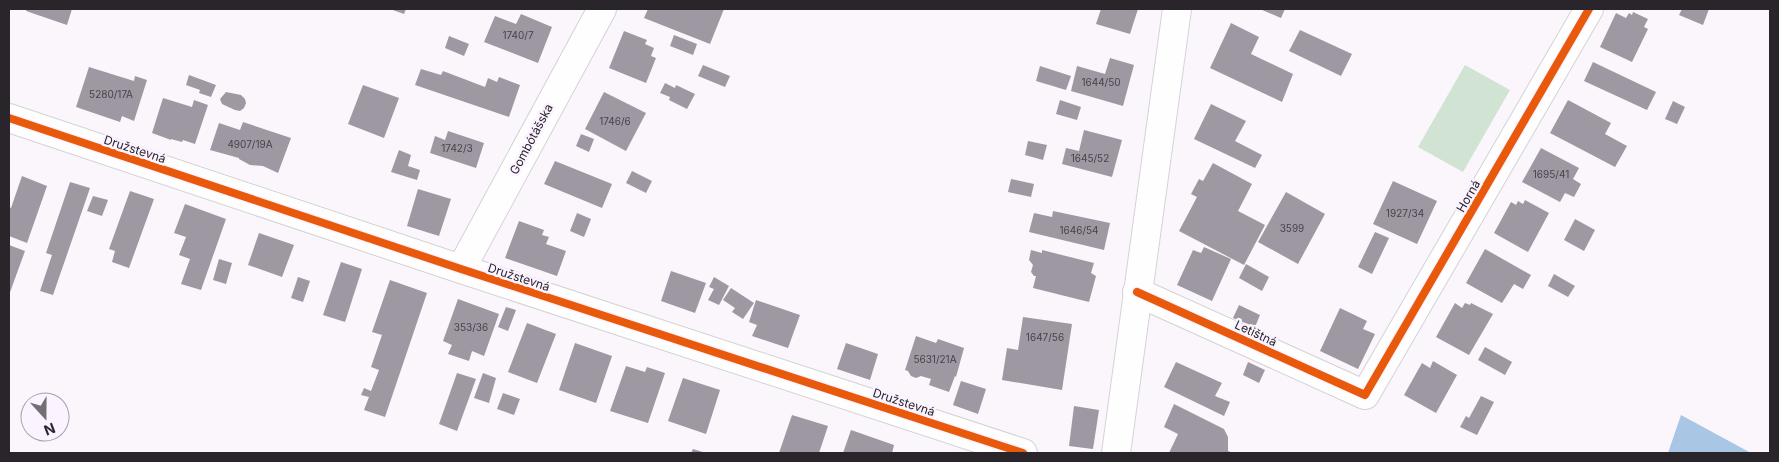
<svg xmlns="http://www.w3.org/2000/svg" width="1779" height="462" viewBox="0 0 1779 462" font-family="Inter,sans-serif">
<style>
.green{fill:#d1e4d3}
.water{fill:#a9c6e4}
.building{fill:#9e98a3}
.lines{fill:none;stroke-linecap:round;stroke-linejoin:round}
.minor-casing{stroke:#d5d2d7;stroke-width:30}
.minor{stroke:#fefeff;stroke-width:28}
.cycleway-casing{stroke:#fbf3ff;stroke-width:11}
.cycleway{stroke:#e8590c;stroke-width:8}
.labels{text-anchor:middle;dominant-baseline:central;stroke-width:5;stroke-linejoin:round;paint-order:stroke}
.number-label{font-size:10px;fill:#464249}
.street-label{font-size:12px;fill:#29252b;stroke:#fbf3ff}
</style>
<rect width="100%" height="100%" fill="#faf6fc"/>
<path class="green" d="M1465,65L1510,90L1463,172L1418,147Z"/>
<path class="water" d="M1681,415L1751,453H1668Z"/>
<g class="building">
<path d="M27,9H72L67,25L26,11Z"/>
<path d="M390,9H406L404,14Z"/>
<path d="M648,9H724L710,44L644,18Z"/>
<path d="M1101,9H1138L1130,34L1096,24Z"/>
<path d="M1260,9H1285L1281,18Z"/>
<path d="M1682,9H1709L1703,25L1679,15Z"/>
<path d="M1633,12L1648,19L1644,27L1648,29L1632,62L1600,47L1616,13L1626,18L1629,13L1632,15Z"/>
<path d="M521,14L552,27L538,63L484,42L495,16L516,24Z"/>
<path d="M1231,23L1259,37L1251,54L1293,74L1282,102L1210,68Z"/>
<path d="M1300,30L1352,54L1341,76L1289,51Z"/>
<path d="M624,31L647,40L645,44L654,48L651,56L656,58L646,83L609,68Z"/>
<path d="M674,35L697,44L693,55L670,46Z"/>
<path d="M449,36L469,44L464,56L445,48Z"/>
<path d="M1110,58L1134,65L1123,106L1071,91L1077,66L1105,74Z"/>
<path d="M1593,62L1656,92L1647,110L1584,81Z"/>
<path d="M703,65L730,76L725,87L698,76Z"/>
<path d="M1040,66L1071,76L1066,90L1036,81Z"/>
<path d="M89,67L134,81L135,76L147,80L134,121L122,116L120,122L76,107Z"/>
<path d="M421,69L441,75L443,71L485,87L488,78L497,82L499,77L520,85L509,117L415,85Z"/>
<path d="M189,75L216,85L211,97L199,93L200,90L186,85Z"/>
<path d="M665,83L675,88L676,85L695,94L687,109L669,100L670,97L660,93Z"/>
<path d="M363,85L399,98L384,138L348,124Z"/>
<path d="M226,92L241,95L245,99L246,103L244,108L240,111L235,110L222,104L220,99Z"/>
<path d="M604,92L646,113L626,151L585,129Z"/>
<path d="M163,98L192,107L194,100L208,105L195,144L183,140L182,142L171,139V140L152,133Z"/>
<path d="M1060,100L1081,107L1077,120L1056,114Z"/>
<path d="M1568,100L1611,123L1605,134L1627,146L1615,167L1550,133Z"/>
<path d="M1673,101L1685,107L1677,124L1665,119Z"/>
<path d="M1211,104L1246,121L1235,141L1262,155L1255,168L1194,139Z"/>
<path d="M243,122L291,138L278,173L263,166L250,165L239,159V158L210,150L219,123L240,130Z"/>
<path d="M1084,130L1122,140L1112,177L1062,164L1066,148L1079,151Z"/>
<path d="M448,131L484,143L476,168L430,153L435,136L445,140Z"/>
<path d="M581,134L594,139L589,152L576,146Z"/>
<path d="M1028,141L1047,145L1043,160L1025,155Z"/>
<path d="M1541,148L1579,168L1573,179L1581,184L1574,197L1565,193L1560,202L1522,182Z"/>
<path d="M399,150L411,155L408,166L420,170L417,180L391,172Z"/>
<path d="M555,161L612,184L602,208L544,184Z"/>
<path d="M1213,163L1252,184L1238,211L1265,225L1244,265L1179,231L1197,197L1191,194L1199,179L1203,181Z"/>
<path d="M632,171L652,181L646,193L626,183Z"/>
<path d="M22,176L47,186L27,243L9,236V207L11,208Z"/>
<path d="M1011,179L1034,184L1031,197L1008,192Z"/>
<path d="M1393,181L1437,201L1417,244L1373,224Z"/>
<path d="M70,182L90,188L53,295L40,291L52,255L46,253Z"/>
<path d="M418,189L451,199L439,236L407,226Z"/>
<path d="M130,191L154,199L129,268L112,262L115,251L109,249Z"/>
<path d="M1286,192L1325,214L1298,264L1258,242Z"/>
<path d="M93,196L108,200L102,216L87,211Z"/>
<path d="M1525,200L1549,213L1528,252L1494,233L1511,202L1516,205L1518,201L1523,204Z"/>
<path d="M185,204L226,219L201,290L181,284L190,259L179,255L186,237L174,233Z"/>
<path d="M1053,211L1110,223L1104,250L1029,232L1034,213L1052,217Z"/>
<path d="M577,213L591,219L584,237L570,231Z"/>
<path d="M1575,219L1595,230L1584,251L1564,240Z"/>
<path d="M519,221L544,230L542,235L549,237L546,244L566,251L557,276L505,258Z"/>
<path d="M1375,232L1389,238L1372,274L1358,267Z"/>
<path d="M259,233L294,245L282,277L248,265Z"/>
<path d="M9,245L25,251L9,295Z"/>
<path d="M1204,247L1231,259L1212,301L1177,285L1193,250L1201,253Z"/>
<path d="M1485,249L1531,275L1523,289L1514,284L1502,303L1466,283Z"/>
<path d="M1031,250L1042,253V250L1094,263L1091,273L1096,276L1089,302L1033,288L1036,276H1034L1031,272L1033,265L1029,260Z"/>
<path d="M219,259L232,263L226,284L213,280Z"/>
<path d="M341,262L362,269L345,322L323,315Z"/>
<path d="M1246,264L1269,277L1262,291L1239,278Z"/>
<path d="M671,271L706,283L695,313L661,301Z"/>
<path d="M1554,274L1575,286L1568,297L1548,286Z"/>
<path d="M298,277L310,281L303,302L291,298Z"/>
<path d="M714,277L729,286L719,305L708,300L714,289L709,287Z"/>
<path d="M390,280L427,293L385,417L364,410L369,397L361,395L364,388L371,391L379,370L371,367L382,335L372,332Z"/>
<path d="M731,288L754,303L743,319L732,312L735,308L723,300Z"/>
<path d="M458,299L499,314L484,356L472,351L469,361L448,354L452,345L443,341Z"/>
<path d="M756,300L800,315L788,348L752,336L757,325L749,322Z"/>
<path d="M1455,303L1462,308L1465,303L1470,305L1471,303L1493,314L1469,355L1436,337Z"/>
<path d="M1239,305L1260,315L1255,327L1233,318Z"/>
<path d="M506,307L516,310L508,331L498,327Z"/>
<path d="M1340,308L1367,321L1363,329L1375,334L1358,369L1320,351Z"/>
<path d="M1023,317L1072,324L1062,390L1002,380L1007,348L1018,350Z"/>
<path d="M527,323L556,334L537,383L508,372Z"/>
<path d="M916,336L936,343L938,339L964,348L956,377L955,376L949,392L929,385L931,379L921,376L916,378L911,376L908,371L905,370Z"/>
<path d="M575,343L612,356L596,403L559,390Z"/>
<path d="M846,343L878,354L870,380L837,369Z"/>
<path d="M1485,347L1512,362L1505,375L1478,360Z"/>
<path d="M1433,361L1457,375L1436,413L1404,395L1422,363L1430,368Z"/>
<path d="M1176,362L1222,383L1215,396L1230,402L1224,416L1164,387Z"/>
<path d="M1248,362L1265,370L1259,383L1243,375Z"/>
<path d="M626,366L645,372L647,367L665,373L648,423L610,411Z"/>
<path d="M457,373L476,379L457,431L439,424Z"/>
<path d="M483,373L496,378L489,403L474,398Z"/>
<path d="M683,378L720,390L706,434L668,421Z"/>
<path d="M961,381L986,389L978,414L953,405Z"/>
<path d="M503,393L520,399L514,415L497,409Z"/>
<path d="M1481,396L1494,402L1477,435L1460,427L1466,416L1469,418Z"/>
<path d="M1174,404L1224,429L1228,437V451L1233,453H1169L1178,434L1164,427Z"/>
<path d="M1074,406L1099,410L1093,449L1069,446Z"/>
<path d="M792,415L828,426L819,453H779Z"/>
<path d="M851,430L894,445L892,453H843Z"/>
<path d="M693,449L706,453H691Z"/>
</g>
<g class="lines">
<defs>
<g id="minor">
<path d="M9,118L461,269L1023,453"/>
<path d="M461,269L602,9"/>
<path d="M1137,292L1365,395L1589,9"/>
<path d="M1116,453L1177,9"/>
</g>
</defs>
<use href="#minor" class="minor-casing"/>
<use href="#minor" class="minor"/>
<defs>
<g id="cycleway">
<path d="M9,118L461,269L1023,453"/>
<path d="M1137,292L1365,395L1589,9"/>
</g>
</defs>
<use href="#cycleway" class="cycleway-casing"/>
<use href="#cycleway" class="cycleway"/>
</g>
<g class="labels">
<g class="number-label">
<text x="518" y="35">1740/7</text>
<text x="1101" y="82">1644/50</text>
<text x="111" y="94">5280/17A</text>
<text x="615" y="121">1746/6</text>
<text x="250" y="144">4907/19A</text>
<text x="457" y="148">1742/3</text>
<text x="1090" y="158">1645/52</text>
<text x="1551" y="174">1695/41</text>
<text x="1405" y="213">1927/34</text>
<text x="1292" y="228">3599</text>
<text x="1079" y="230">1646/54</text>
<text x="471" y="327">353/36</text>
<text x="1045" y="337">1647/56</text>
<text x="935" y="359">5631/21A</text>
</g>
<g class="street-label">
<text transform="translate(531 139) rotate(-62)">Gombótášska</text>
<text transform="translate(135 149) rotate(18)">Družstevná</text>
<text transform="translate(1468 196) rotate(-60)">Horná</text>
<text transform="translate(519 277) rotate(18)">Družstevná</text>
<text transform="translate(1256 333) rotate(25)">Letištná</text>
<text transform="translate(904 402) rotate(18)">Družstevná</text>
</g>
</g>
<rect width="1779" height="462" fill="none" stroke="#29252b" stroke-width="20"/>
<g transform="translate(45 417) rotate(159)"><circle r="24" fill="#fbf3ff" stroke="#a7a1aa"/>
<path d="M0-4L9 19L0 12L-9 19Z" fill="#726e74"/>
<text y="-8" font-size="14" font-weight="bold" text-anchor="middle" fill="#29252b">N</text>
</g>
</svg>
